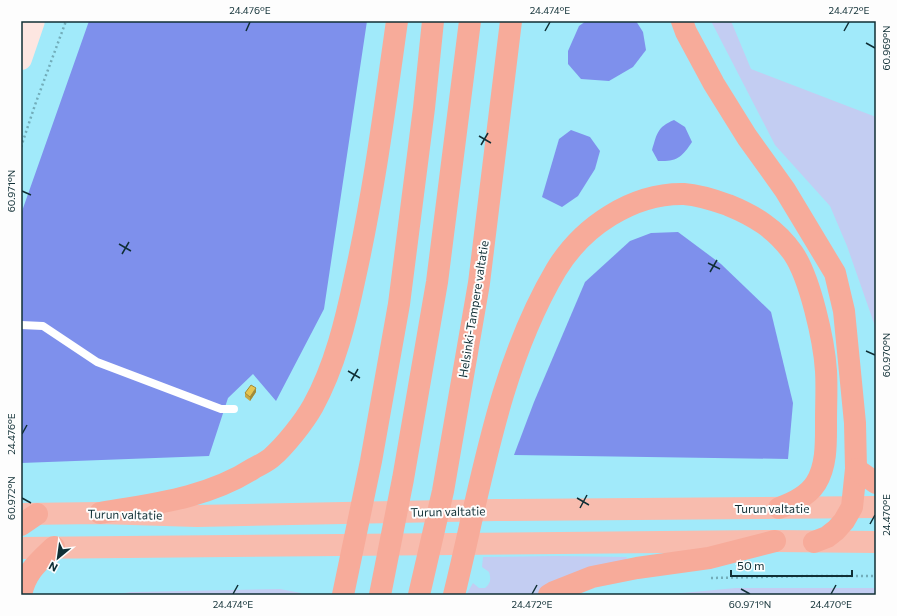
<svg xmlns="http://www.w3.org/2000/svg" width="897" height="616" viewBox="0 0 897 616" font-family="Commissioner,sans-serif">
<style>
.green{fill:#c3cdf2}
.forest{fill:#7e90ec}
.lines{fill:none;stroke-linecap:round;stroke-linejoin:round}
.path{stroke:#72adba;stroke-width:2.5;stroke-dasharray:2 3;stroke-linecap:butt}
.service{stroke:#fff;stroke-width:8}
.secondary{stroke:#fde6e1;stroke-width:22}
.trunk{stroke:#f8bcae;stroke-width:22}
.motorway{stroke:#f7ab9a;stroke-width:22}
.wall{fill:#c5a946}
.shaded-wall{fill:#a08a39}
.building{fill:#e5c551;stroke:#a08a39}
.ticks{fill:none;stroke:#102f35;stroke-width:1.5}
.labels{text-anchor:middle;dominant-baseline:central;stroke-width:4;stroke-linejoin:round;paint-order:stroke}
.street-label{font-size:12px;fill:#102f35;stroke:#fdfdfd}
.neatline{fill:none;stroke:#102f35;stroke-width:1.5}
.ticks-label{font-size:10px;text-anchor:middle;fill:#102f35}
</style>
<rect width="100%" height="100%" fill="#a1eafa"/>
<g class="green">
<path d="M711,21H731L751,69L876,117V329L847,246L830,206L775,145Z"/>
<path d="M555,556L627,557L626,561L541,592L536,595H466L473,583L479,588H485C491,583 491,579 489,572L482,567L483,557Z"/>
<path d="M736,588H876V595H660Z"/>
<path d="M280,589L301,593V595H112L131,592Z"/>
</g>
<g class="forest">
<path d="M89,21H367L324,309L276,401L253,374L228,398L209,456L21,463V214Z"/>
<path d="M586,21H636L643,32L646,50L633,67L609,81L581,79L568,64V51L579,26Z"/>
<path d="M674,120L685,127L692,142C682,157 677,162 658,161L652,150C657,134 657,127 674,120Z"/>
<path d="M571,130L590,137L600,151L595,169L578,196L562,207L542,197L559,139Z"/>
<path d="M678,232L721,264L771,312L793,403L788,459L514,455L534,402L585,282L630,241L651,233Z"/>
</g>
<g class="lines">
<g class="path">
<path d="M21,147L35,105L66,21"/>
<path d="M711,578L807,576H876"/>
</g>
<path class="service" d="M21,325L43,326L97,362L221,409H234"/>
<path class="secondary" d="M21,59L34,21"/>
<g class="trunk">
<path d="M21,514L100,513L197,516L496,510L876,507"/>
<path d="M21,548L775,541L876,542"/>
</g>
<g class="motorway">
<path d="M682,21L686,32L714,84L747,137L785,190L835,273L844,311L855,423L856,469L852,507L844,521L836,530L827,537L814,542"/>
<path d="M856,469L876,483"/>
<path d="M100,513C153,504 208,498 254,468C260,465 266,462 271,458C285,446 304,422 313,406C335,366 346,320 355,277C374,192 385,106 397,21"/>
<path d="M21,525L37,514"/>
<path d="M21,595C25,573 38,562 54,547"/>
<path d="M343,595L371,461L399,304L424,108L433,21"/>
<path d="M380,595L403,479L437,282L470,21"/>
<path d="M419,595L443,491L479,283L511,21"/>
<path d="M454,595C481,486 498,368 556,270C582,227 632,193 684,194C698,195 714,200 728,205C755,216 776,229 793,253C810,278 824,340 826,371C827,387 826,404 826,421C826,442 827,465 816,483C808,496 793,503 779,508"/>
<path d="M549,595L554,592L592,577L637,568L709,558L775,541"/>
</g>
</g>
<path class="wall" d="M256,392L250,401L245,397V393Z"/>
<path class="shaded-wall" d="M256,388V392L250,401V397Z"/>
<path class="building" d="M251,385L256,388L250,397L245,393Z"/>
<path class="ticks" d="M246,31L250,22M545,31L550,22M844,31L849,22M866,43L875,48M479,136L491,143M481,145L488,133M22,191L31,195M119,244L131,251M122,254L129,242M708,263L720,269M710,272L717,260M866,351L875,355M348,371L360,378M351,381L358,369M22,434L27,425M22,498L31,503M577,498L589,505M580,508L587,495M870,524L875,515M741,589L750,594M233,594L238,585M532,594L537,585M831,594L836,585"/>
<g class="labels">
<g class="street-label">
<text transform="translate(473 309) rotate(-81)">Helsinki-Tampere valtatie</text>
<text x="772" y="508">Turun valtatie</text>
<text transform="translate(448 511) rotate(-1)">Turun valtatie</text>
<text transform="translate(125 514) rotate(1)">Turun valtatie</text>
</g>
</g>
<rect width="897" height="616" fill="none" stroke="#fdfdfd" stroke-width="44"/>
<g transform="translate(58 558) rotate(209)" stroke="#fdfdfd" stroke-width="3" paint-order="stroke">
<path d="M0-3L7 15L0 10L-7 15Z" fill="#102f35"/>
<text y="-6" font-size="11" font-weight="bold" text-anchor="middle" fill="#102f35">N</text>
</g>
<path d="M731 570v6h121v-6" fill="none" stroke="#102f35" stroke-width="2"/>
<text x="737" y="570" font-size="12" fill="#102f35" stroke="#fdfdfd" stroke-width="3" paint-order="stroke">50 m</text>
<rect x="22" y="22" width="853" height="572" class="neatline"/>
<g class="ticks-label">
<text x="250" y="14">24.476°E</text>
<text x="550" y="14">24.474°E</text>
<text x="849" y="14">24.472°E</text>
<text transform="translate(886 48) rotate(-90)" y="4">60.969°N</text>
<text transform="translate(11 191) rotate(-90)" y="4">60.971°N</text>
<text transform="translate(886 355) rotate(-90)" y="4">60.970°N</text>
<text transform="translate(11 434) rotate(-90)" y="4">24.476°E</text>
<text transform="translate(11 498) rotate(-90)" y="4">60.972°N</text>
<text transform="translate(886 515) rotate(-90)" y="4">24.470°E</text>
<text x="233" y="608">24.474°E</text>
<text x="532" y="608">24.472°E</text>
<text x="750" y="608">60.971°N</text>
<text x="831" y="608">24.470°E</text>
</g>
</svg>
